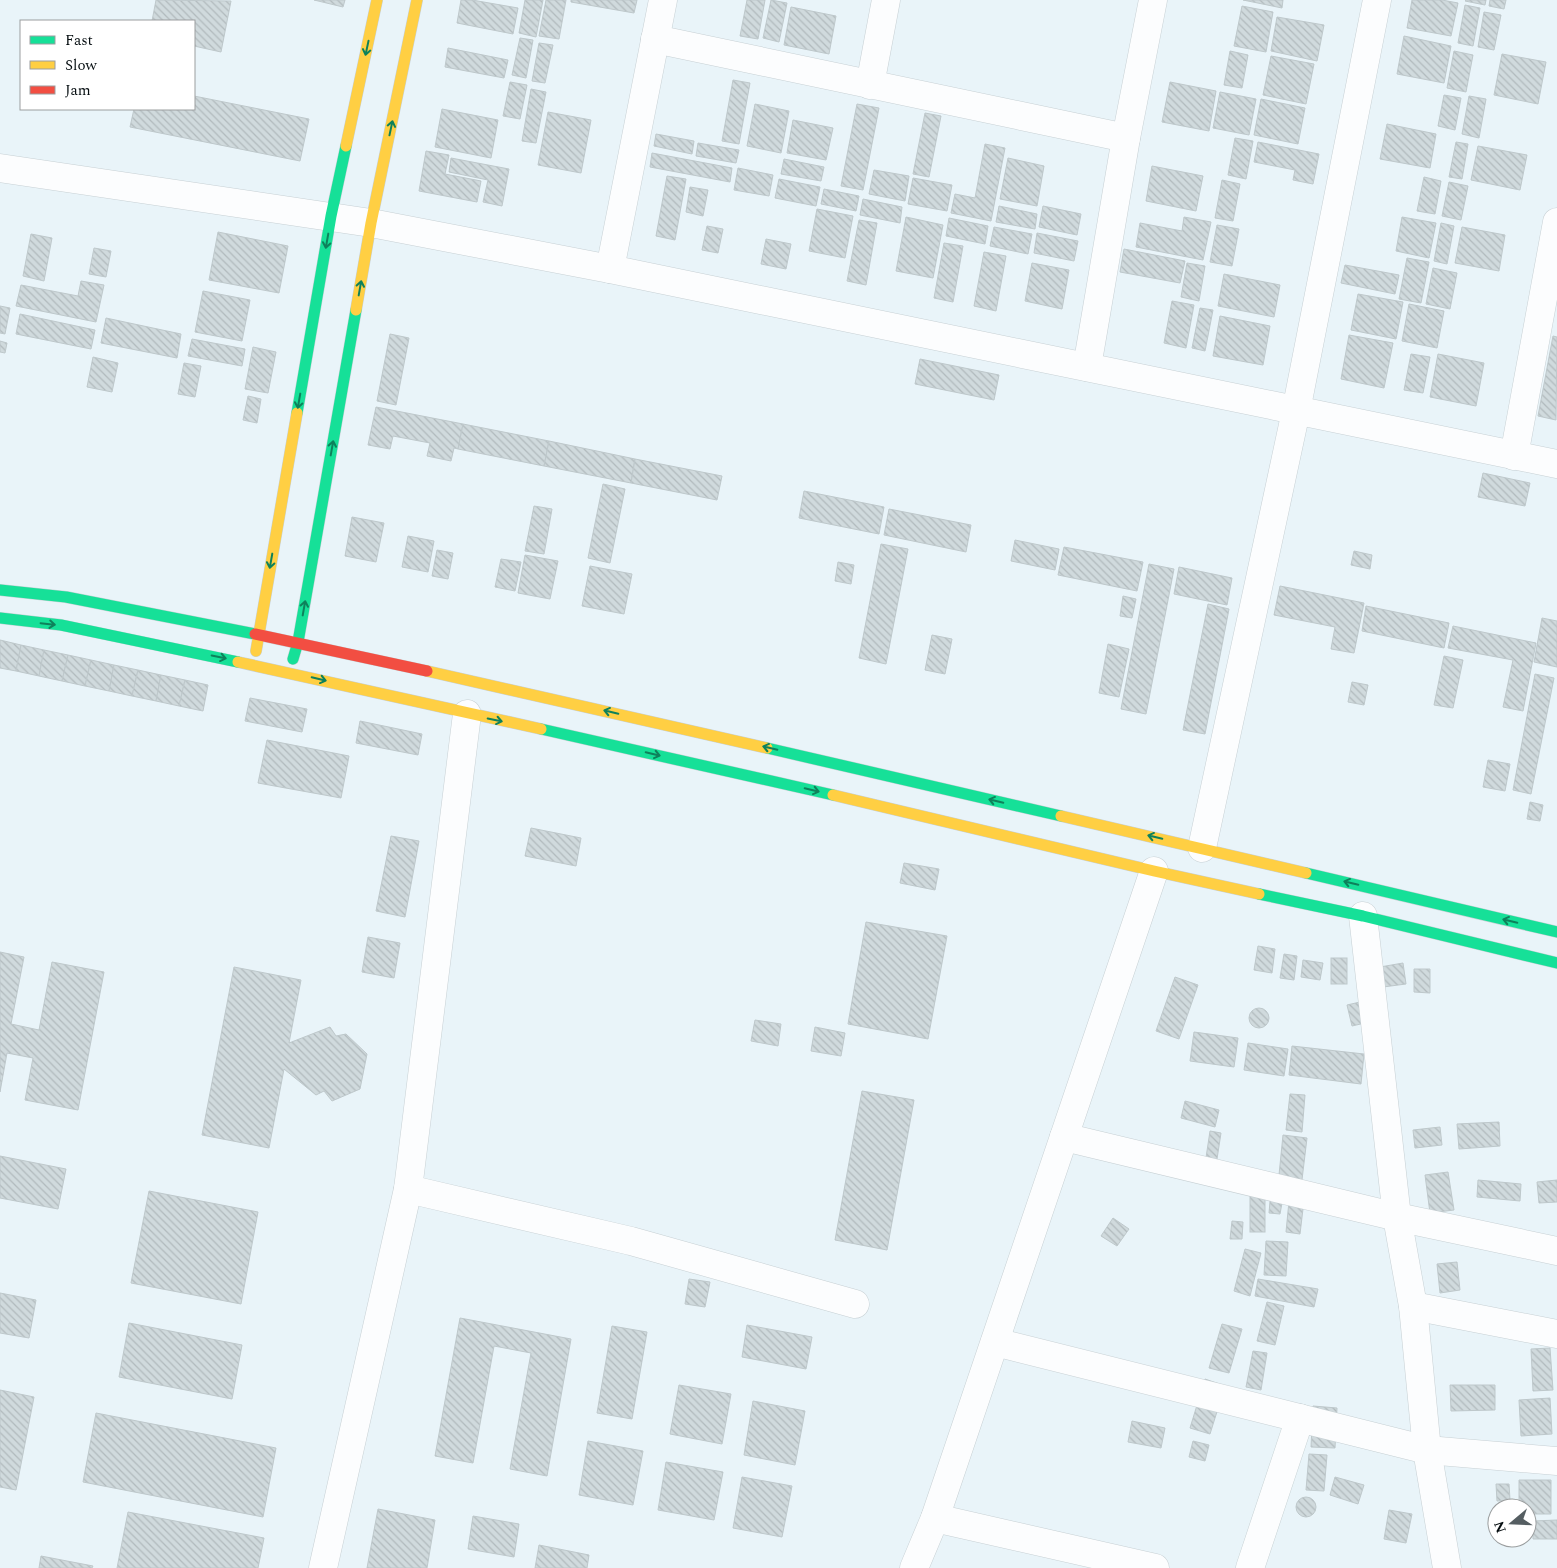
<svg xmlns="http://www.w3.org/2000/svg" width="1557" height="1568" viewBox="0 0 1557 1568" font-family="Spectral,serif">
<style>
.building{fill:url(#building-back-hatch);stroke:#bec8cb}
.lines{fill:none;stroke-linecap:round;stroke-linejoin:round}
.street-casing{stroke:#c7d0d4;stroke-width:29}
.fast-casing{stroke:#c7d0d4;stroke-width:12}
.slow-casing{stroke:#c7d0d4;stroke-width:12}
.jam-casing{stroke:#c7d0d4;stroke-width:12}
.street{stroke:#fcfdfe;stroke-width:28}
.fast{stroke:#16e098;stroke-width:11}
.slow{stroke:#ffcf43;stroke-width:11}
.jam{stroke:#f24e42;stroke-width:11}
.oneway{stroke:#0e815b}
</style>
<defs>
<pattern id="building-back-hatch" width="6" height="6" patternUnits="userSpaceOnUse" patternTransform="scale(1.25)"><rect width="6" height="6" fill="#d0dadd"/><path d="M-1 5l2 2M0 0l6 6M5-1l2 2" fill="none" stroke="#b1babd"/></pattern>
</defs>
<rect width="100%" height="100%" fill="#e9f4f9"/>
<g class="building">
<path d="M156,0L231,1L221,52L194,46V21H152Z"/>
<path d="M314,0H345L343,7Z"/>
<path d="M461,0H472L518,8L513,34L457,23Z"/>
<path d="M525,0H543L536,37L519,33Z"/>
<path d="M546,0H566L559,39L539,36Z"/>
<path d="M571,0H637L634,13L571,2Z"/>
<path d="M747,0H765L758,39L740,36Z"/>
<path d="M771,0L787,3L779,42L763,38Z"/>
<path d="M1243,0H1283L1282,8Z"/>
<path d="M1412,0H1442L1458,3L1451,36L1407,28Z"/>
<path d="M1466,0H1486L1485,5L1465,1Z"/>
<path d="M1490,0H1506L1504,9L1489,6Z"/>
<path d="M1465,5L1480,8L1473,46L1458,43Z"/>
<path d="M1242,6L1273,12L1266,52L1234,46Z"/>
<path d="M791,7L836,16L829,54L784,45Z"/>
<path d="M1484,12L1501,15L1494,50L1478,47Z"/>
<path d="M1277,17L1324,25L1317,61L1271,51Z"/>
<path d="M1404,36L1451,46L1444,83L1397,74Z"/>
<path d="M520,38L533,40L526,78L512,75Z"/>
<path d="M539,43L553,45L545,83L532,81Z"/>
<path d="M448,48L508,60L504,78L445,67Z"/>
<path d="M1230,51L1248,55L1242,88L1224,85Z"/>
<path d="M1454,51L1473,55L1466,92L1447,88Z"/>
<path d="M1502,54L1546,62L1538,104L1494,95Z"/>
<path d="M1271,56L1314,64L1306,104L1263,95Z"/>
<path d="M733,80L750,83L739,144L722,141Z"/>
<path d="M510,82L527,85L520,119L503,116Z"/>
<path d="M1170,82L1216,91L1209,131L1162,122Z"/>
<path d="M531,89L546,92L536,143L522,141Z"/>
<path d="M1220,92L1256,99L1249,135L1213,128Z"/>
<path d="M1444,95L1461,98L1455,130L1438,126Z"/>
<path d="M194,96L309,119L300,161L130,127L134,109H194Z"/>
<path d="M1469,96L1486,99L1479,138L1462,134Z"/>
<path d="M1261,99L1305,108L1298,144L1254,135Z"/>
<path d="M755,104L789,111L781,153L747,146Z"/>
<path d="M857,104L879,108L863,190L841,186Z"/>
<path d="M442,109L498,120L491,158L435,147Z"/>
<path d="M548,112L591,120L581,173L538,165Z"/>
<path d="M925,113L941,116L929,177L913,174Z"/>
<path d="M793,120L833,128L826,160L787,153Z"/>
<path d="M1387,124L1436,134L1430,168L1380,159Z"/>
<path d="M656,134L694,141L692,154L654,146Z"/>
<path d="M1235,138L1253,141L1246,179L1228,175Z"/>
<path d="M1258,142L1319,154L1313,184L1293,180L1295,170L1254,162Z"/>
<path d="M1456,142L1468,144L1462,179L1449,177Z"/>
<path d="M698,143L739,150L736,163L696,156Z"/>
<path d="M985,144L1005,148L991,221L951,213L955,194L975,198Z"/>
<path d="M1478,146L1527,155L1520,190L1471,180Z"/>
<path d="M426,151L449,155L445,174L481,181L477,202L419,191Z"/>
<path d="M652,153L732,168L730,182L650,167Z"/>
<path d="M451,158L509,169L502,206L483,202L488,180L449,172Z"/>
<path d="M1008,158L1044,166L1037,206L1000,199Z"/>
<path d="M784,159L824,167L821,181L781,174Z"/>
<path d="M1152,166L1203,176L1196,211L1146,201Z"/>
<path d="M738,168L773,175L769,196L734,190Z"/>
<path d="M874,170L909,176L905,201L869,194Z"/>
<path d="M667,176L686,179L675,240L656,236Z"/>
<path d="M1424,177L1441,181L1435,214L1417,211Z"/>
<path d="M913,178L952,185L947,211L908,204Z"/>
<path d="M779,179L820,187L816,206L775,198Z"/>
<path d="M1222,180L1240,184L1233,221L1215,218Z"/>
<path d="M1449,182L1468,186L1461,220L1442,216Z"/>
<path d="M690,187L708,190L703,216L686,212Z"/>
<path d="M824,189L859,196L856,211L821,204Z"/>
<path d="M863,199L902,207L900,223L860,215Z"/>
<path d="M999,206L1037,214L1035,229L996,222Z"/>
<path d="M1043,206L1081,214L1077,235L1039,227Z"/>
<path d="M817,209L853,216L845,258L809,251Z"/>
<path d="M906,217L943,225L933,278L896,271Z"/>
<path d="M1184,217L1211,222L1203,260L1136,247L1140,223L1182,231Z"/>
<path d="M1402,217L1436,223L1429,258L1396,251Z"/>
<path d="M949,218L988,226L985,244L946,236Z"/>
<path d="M859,220L877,223L866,285L847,281Z"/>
<path d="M1441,223L1454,226L1447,264L1434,261Z"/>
<path d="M1217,225L1239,229L1232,266L1210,262Z"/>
<path d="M707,226L723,229L718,253L702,250Z"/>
<path d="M994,227L1032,234L1028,254L990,246Z"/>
<path d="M1462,227L1505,235L1499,271L1455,263Z"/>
<path d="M218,232L288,246L279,293L209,280Z"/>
<path d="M1037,233L1078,241L1074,261L1034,253Z"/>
<path d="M31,234L52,238L44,281L23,276Z"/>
<path d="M766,239L791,244L786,269L761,264Z"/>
<path d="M944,243L963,246L953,302L934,298Z"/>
<path d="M94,248L111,251L106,277L89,274Z"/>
<path d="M1124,249L1185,261L1180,283L1120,272Z"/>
<path d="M984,252L1006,256L996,311L974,306Z"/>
<path d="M1407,258L1429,262L1421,303L1399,299Z"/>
<path d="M1032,263L1069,270L1062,309L1025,301Z"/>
<path d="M1187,263L1205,266L1199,301L1181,297Z"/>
<path d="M1345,265L1399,275L1395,294L1341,283Z"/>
<path d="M1433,268L1457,273L1450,309L1426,304Z"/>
<path d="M1224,274L1280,285L1274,317L1218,306Z"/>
<path d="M81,281L104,285L96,322L16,306L21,285L78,296Z"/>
<path d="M203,291L250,300L242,341L195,332Z"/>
<path d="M1358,294L1403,302L1396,339L1351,330Z"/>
<path d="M1172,301L1194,305L1186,348L1164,343Z"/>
<path d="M1409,304L1444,311L1437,348L1402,341Z"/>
<path d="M0,306L10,308L5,334L0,333Z"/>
<path d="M1200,308L1213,310L1205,351L1192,348Z"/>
<path d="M20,314L95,330L91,349L16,334Z"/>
<path d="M1220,316L1270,326L1263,365L1213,356Z"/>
<path d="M106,318L181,334L177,358L101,343Z"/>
<path d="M390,334L409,338L396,405L377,401Z"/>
<path d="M1349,335L1393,343L1384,388L1341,379Z"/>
<path d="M1553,336L1557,337L1556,420L1538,416Z"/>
<path d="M192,339L245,349L242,366L188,356Z"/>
<path d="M0,341L7,343L5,353L0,352Z"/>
<path d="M253,347L276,352L268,393L245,389Z"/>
<path d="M1411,354L1430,357L1423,393L1404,390Z"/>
<path d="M1438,354L1484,363L1476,406L1430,397Z"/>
<path d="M93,357L118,363L112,392L87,387Z"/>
<path d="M920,359L999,375L994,400L915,384Z"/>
<path d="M184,363L201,366L195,397L178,394Z"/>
<path d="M248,396L261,399L257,423L243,420Z"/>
<path d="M376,407L463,424L458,449L454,448L451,461L427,456L430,443L393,436L390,449L368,445Z"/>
<path d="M463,424L549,441L544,466L458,449Z"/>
<path d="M549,441L635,459L631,483L544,466Z"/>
<path d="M635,459L722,476L717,500L631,483Z"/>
<path d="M1483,473L1530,483L1525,506L1478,497Z"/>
<path d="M603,484L625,489L610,563L588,558Z"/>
<path d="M804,491L884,507L879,534L799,518Z"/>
<path d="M534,506L552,509L544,554L525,551Z"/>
<path d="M889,509L971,525L966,552L884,535Z"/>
<path d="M352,517L384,523L376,562L345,556Z"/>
<path d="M408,536L434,541L428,572L402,567Z"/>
<path d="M1015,540L1059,549L1055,570L1011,561Z"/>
<path d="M881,544L908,549L886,664L859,658Z"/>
<path d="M1064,547L1143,562L1137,591L1058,575Z"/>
<path d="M437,550L453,553L448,579L432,576Z"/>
<path d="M1354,551L1372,555L1370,569L1351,565Z"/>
<path d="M525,555L558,561L550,599L518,593Z"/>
<path d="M501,559L521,562L515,591L495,587Z"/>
<path d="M838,562L854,565L851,584L835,581Z"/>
<path d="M1149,564L1174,569L1146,714L1121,709Z"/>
<path d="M590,566L632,574L624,614L582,606Z"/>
<path d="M1179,567L1232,578L1227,605L1174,594Z"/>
<path d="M1280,586L1364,603L1354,653L1331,649L1335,627L1274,615Z"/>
<path d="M1123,596L1136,599L1132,618L1120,616Z"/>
<path d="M1208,604L1229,609L1205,734L1183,730Z"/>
<path d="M1366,606L1449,623L1444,648L1362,631Z"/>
<path d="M1542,618L1557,621V667L1534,662Z"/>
<path d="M1453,626L1536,643L1523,711L1503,707L1513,660L1448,648Z"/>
<path d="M932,635L952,639L945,674L925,670Z"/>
<path d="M0,640L21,645L16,671L0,668Z"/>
<path d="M1108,644L1129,649L1119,697L1099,693Z"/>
<path d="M21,645L44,650L39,676L16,671Z"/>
<path d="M44,650L68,655L62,681L39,676Z"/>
<path d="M68,655L91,660L85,686L62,681Z"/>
<path d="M1444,656L1463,660L1453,708L1434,705Z"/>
<path d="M91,660L114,665L109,691L85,686Z"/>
<path d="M114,665L138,670L132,696L109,691Z"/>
<path d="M138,670L161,675L156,701L132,696Z"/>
<path d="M1535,674L1554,678L1531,794L1513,790Z"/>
<path d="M161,675L185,680L179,706L156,701Z"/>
<path d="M185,680L208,685L203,711L179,706Z"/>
<path d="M1352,682L1368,685L1364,705L1348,702Z"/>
<path d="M250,698L307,709L302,732L245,721Z"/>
<path d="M360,721L422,734L418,755L356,743Z"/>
<path d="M267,740L349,756L341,798L258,783Z"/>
<path d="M1488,760L1510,764L1505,791L1483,787Z"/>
<path d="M1530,802L1543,805L1540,821L1527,819Z"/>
<path d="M531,828L581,838L576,866L525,856Z"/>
<path d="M391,836L419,841L405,917L376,911Z"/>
<path d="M904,863L939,869L935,890L900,883Z"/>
<path d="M866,922L947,936L928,1039L848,1024Z"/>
<path d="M368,937L400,943L394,978L362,972Z"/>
<path d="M1258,946L1275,949L1272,973L1254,970Z"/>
<path d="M0,952L24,957L11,1024L39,1030L52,962L104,972L78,1110L25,1100L33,1058L7,1053L0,1092Z"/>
<path d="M1284,954L1297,956L1294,980L1280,978Z"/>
<rect x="1331" y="958" width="16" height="26"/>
<path d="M1303,960L1323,963L1320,980L1301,977Z"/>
<path d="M1403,963L1406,984L1383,987L1380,967Z"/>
<path d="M234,967L301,980L289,1043L330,1027L336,1036L346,1034L367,1054L360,1089L332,1101L324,1091L316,1095L284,1069L269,1148L202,1135Z"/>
<path d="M1414,969H1430V993L1414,992Z"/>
<path d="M1175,977L1198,985L1179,1039L1156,1031Z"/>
<path d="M1360,1002L1365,1023L1352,1026L1347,1005Z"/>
<circle cx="1259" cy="1018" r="10"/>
<path d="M755,1020L781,1024L778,1046L751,1041Z"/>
<path d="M815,1027L845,1033L841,1056L811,1051Z"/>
<path d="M1194,1032L1238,1038L1234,1067L1190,1061Z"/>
<path d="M1248,1043L1288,1049L1284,1076L1244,1070Z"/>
<path d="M1292,1046L1364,1054L1361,1084L1289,1075Z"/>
<path d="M862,1091L914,1100L887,1250L835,1240Z"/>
<path d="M1290,1094L1305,1095L1302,1132L1286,1130Z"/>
<path d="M1185,1101L1219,1110L1215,1127L1181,1118Z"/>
<path d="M1499,1122L1500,1146L1459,1149L1457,1124Z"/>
<path d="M1440,1127L1442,1145L1415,1148L1413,1130Z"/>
<path d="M1210,1131L1221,1133L1215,1172L1204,1171Z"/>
<path d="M1283,1135L1307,1138L1301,1188L1278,1185Z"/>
<path d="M0,1156L66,1169L58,1209L0,1198Z"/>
<path d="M1448,1172L1454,1210L1430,1213L1425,1175Z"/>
<path d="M1478,1180L1521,1184L1520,1201L1477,1197Z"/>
<path d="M1557,1180V1202L1539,1203L1537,1182Z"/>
<path d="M1271,1190L1284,1192L1280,1214L1269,1213Z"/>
<path d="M149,1191L258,1212L241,1304L131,1283Z"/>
<rect x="1250" y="1191" width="15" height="41"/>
<path d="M1290,1191L1305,1192L1300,1234L1286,1232Z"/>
<path d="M1113,1218L1129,1229L1117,1246L1101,1236Z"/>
<path d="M1232,1221L1243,1222L1242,1239H1230Z"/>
<path d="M1266,1241L1288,1242L1286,1276L1264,1275Z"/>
<path d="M1245,1249L1261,1253L1250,1296L1234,1291Z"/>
<path d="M1457,1262L1460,1290L1440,1293L1437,1264Z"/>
<path d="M689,1279L710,1282L705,1307L685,1304Z"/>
<path d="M1258,1279L1318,1289L1314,1307L1255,1296Z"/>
<path d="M0,1293L36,1300L29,1338L0,1333Z"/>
<path d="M1267,1302L1284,1306L1275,1345L1257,1341Z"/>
<path d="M460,1318L571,1339L547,1476L510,1469L531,1353L494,1346L473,1463L435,1456Z"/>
<path d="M129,1323L242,1345L232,1399L119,1377Z"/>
<path d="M1222,1324L1242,1329L1229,1373L1209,1368Z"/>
<path d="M747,1325L812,1337L806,1369L742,1357Z"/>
<path d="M612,1326L647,1332L632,1419L597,1413Z"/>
<path d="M1550,1348L1553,1390L1533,1391L1531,1349Z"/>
<path d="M1253,1351L1267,1353L1261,1390L1246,1387Z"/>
<path d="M1205,1379L1225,1386L1210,1434L1190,1428Z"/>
<path d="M679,1385L731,1394L722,1444L670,1434Z"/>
<path d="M1450,1385H1495V1410L1451,1411Z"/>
<path d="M0,1390L34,1397L16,1490L0,1487Z"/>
<path d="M1550,1398L1552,1434L1521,1436L1519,1400Z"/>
<path d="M753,1401L805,1411L795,1465L744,1455Z"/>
<path d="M1313,1406L1337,1408L1335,1448L1311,1447Z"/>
<path d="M96,1413L276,1448L263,1517L83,1482Z"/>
<path d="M1132,1421L1165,1428L1161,1448L1128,1442Z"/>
<path d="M588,1441L643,1451L633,1505L579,1495Z"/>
<path d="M1193,1441L1209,1445L1205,1461L1189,1457Z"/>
<path d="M1309,1454L1327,1455L1324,1491L1306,1490Z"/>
<path d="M666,1462L723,1472L714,1520L658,1510Z"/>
<path d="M742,1477L792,1486L782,1537L733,1528Z"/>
<path d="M1335,1477L1364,1485L1358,1504L1330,1495Z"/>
<path d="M1519,1480H1551V1514H1527V1508H1519Z"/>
<path d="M1496,1484H1509L1510,1500L1497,1501Z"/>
<circle cx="1306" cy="1507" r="10"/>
<path d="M378,1509L435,1520L427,1568H367Z"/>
<path d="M1389,1510L1412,1514L1406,1543L1384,1539Z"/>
<path d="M128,1512L264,1538L258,1568H117Z"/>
<path d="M473,1516L519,1524L514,1557L468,1549Z"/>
<path d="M1557,1520V1539H1533V1521Z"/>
<path d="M539,1545L589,1555L587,1568H535Z"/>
<path d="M41,1556L93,1566L92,1568H39Z"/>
</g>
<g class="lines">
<defs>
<g id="street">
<path d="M655,39L1126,138"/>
<path d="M870,85L886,0"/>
<path d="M0,168L371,223L610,269L1557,464"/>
<path d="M610,269L663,0"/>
<path d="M1087,367L1126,138L1153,0"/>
<path d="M1514,456L1557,222"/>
<path d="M1202,848L1296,411L1377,0"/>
<path d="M1363,916L1397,1217L1413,1306L1427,1450L1447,1568"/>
<path d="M1064,1137L1397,1217L1557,1251"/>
<path d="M408,1189L631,1241L855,1304"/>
<path d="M1413,1306L1557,1334"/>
<path d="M995,1342L1427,1450L1557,1461"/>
<path d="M935,1518L1155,1568"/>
<path d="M323,1568L408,1189L467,714"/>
<path d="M914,1568L935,1518L1154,871"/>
<path d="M1250,1568L1300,1418"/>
</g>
<g id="fast">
<path d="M297,413L331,216L346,146"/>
<path d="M0,590L66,597L255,634"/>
<path d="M0,618L61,625L238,662"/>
<path d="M293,659L298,642L356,310"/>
<path d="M541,729L833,795"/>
<path d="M767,748L1061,816"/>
<path d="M1306,873L1557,932"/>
<path d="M1259,894L1363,916L1557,963"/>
</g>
<g id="slow">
<path d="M346,146L377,0"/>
<path d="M356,310L371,223L417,0"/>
<path d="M256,651L297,413"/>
<path d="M238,662L541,729"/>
<path d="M427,671L767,748"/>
<path d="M833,795L1154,871L1259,894"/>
<path d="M1061,816L1306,873"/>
</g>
<path id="jam" d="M255,634L427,671"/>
</defs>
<use href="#street" class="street-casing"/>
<use href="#fast" class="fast-casing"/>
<use href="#slow" class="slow-casing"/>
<use href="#jam" class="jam-casing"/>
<use href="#street" class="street"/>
<use href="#fast" class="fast"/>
<use href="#slow" class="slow"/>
<use href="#jam" class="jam"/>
</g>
<defs><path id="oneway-shaft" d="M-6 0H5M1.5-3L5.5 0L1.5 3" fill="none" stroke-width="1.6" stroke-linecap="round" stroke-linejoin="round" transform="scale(1.25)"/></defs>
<g class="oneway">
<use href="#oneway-shaft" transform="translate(367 48) rotate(102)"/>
<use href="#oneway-shaft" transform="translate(391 128) rotate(-78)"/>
<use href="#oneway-shaft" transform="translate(327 241) rotate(100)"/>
<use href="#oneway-shaft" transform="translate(360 288) rotate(-80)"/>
<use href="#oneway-shaft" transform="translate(299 401) rotate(100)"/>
<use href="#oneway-shaft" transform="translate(332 448) rotate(-80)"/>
<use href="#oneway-shaft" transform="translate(271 561) rotate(100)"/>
<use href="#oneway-shaft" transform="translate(304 608) rotate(-80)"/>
<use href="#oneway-shaft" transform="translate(48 624) rotate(6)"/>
<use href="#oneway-shaft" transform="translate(219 657) rotate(12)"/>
<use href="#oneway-shaft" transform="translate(319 679) rotate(13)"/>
<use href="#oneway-shaft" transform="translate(611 712) rotate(-167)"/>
<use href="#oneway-shaft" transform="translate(495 720) rotate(12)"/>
<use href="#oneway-shaft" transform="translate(770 748) rotate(-167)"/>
<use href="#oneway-shaft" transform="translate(653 754) rotate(13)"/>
<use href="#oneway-shaft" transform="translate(812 790) rotate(13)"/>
<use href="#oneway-shaft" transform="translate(996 801) rotate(-167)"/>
<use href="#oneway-shaft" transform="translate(1155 837) rotate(-167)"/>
<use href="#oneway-shaft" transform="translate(1351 883) rotate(-167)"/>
<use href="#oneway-shaft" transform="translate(1510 921) rotate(-167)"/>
</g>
<rect x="20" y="20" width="175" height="90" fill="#ffffff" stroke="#9b9e9f"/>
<rect x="30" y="36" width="25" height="8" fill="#16e098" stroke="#9b9e9f"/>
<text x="65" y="45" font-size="15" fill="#050d10">Fast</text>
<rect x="30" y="61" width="25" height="8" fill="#ffcf43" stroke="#9b9e9f"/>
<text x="65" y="70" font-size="15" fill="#050d10">Slow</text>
<rect x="30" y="86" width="25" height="8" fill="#f24e42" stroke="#9b9e9f"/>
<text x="65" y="95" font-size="15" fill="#050d10">Jam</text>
<g transform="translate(1512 1523) rotate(251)"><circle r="24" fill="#ffffff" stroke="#9b9e9f"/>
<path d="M0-4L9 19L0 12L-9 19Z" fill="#555e62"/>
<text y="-8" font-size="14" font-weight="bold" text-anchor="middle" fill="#050d10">N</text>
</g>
</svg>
